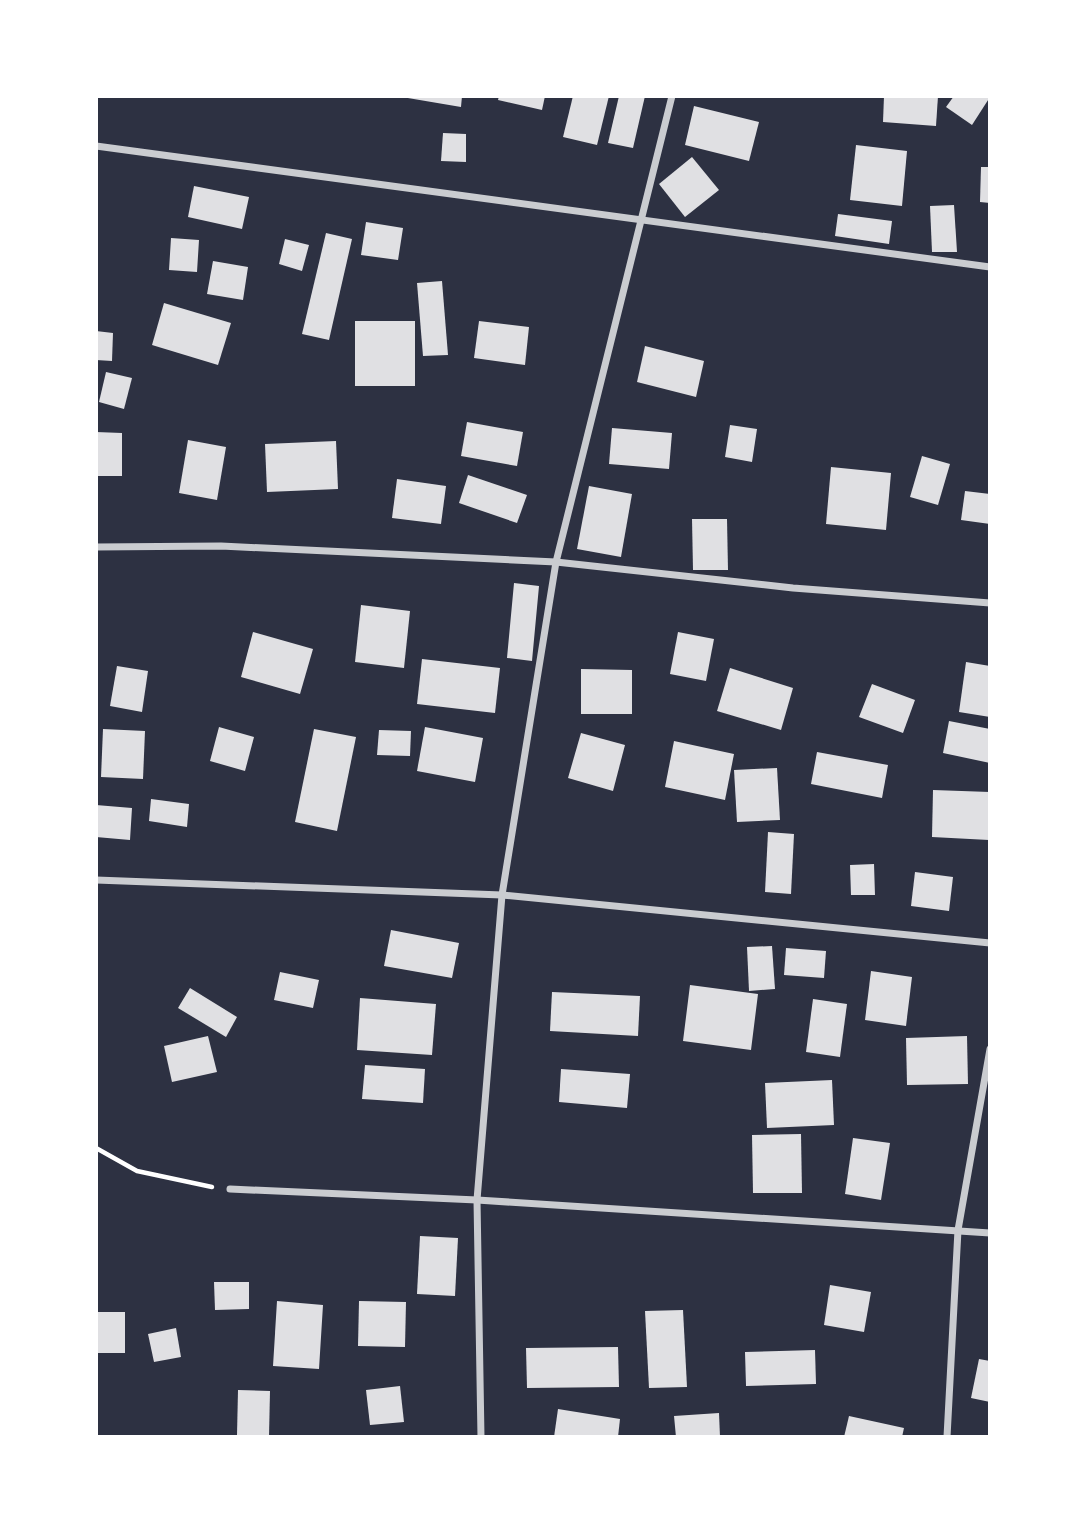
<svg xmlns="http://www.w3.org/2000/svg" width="1086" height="1533" viewBox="0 0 1086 1533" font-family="Cabin,sans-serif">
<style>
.building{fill:#e0e0e3}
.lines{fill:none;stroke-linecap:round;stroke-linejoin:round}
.path{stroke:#fff;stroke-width:4.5}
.minor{stroke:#caccd0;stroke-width:7}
</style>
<rect width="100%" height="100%" fill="#2d3142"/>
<g class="building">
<path d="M396,96H462L461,107Z"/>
<path d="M499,96H545L542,110L498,100Z"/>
<path d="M573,96H609L597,145L563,137Z"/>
<path d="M619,96H645L633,148L608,143Z"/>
<path d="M884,96H938L936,126L883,122Z"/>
<path d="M954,96H990V97L972,125L946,107Z"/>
<path d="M694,106L759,122L749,161L685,145Z"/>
<path d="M443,133L466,134V162L441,161Z"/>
<path d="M856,145L907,151L902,206L850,200Z"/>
<path d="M692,157L719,190L685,217L659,184Z"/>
<path d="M981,167H990V203L980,202Z"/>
<path d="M194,186L249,197L242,229L188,217Z"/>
<path d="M954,205L957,252H932L930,206Z"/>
<path d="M838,214L892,221L889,244L835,236Z"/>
<path d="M366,222L403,228L398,260L361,255Z"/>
<path d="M326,233L352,239L329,340L302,334Z"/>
<path d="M171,238L199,240L197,272L169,270Z"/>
<path d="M285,239L309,245L302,271L279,264Z"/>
<path d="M213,261L248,267L243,300L207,294Z"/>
<path d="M442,281L448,355L423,356L417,283Z"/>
<path d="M164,303L231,323L218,365L152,345Z"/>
<rect x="355" y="321" width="60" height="65"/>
<path d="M479,321L529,327L525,365L474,358Z"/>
<path d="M96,331L113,333L112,361L96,360Z"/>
<path d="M645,346L704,361L696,397L637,382Z"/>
<path d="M106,372L132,378L124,409L99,402Z"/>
<path d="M467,422L523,432L517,466L461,456Z"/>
<path d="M730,425L757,429L752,462L725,457Z"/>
<path d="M612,428L672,433L669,469L609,464Z"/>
<path d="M96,432L122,433V476H96Z"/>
<path d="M188,440L226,447L217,500L179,493Z"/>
<path d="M336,441L338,489L267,492L265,444Z"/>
<path d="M922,456L950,464L938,505L910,497Z"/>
<path d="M831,467L891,473L886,530L826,524Z"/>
<path d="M468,475L527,495L517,523L459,503Z"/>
<path d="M397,479L446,486L441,524L392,518Z"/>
<path d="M589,486L632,494L621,557L577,549Z"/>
<path d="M965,491L990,494V524L961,520Z"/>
<path d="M692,519H727L728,570H693Z"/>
<path d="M514,583L539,586L532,661L507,658Z"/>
<path d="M361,605L410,611L404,668L355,662Z"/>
<path d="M253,632L313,649L300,694L241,677Z"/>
<path d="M678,632L714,639L706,681L670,674Z"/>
<path d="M422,659L500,668L495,713L417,704Z"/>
<path d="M966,662L990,666V717L959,712Z"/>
<path d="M117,666L148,671L142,712L110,706Z"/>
<path d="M730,668L793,688L781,730L717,711Z"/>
<path d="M581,669L632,670V714H581Z"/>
<path d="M872,684L915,700L903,733L859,717Z"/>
<path d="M949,721L990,729V763L943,753Z"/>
<path d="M219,727L254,737L245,771L210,761Z"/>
<path d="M425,727L483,738L475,782L417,771Z"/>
<path d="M103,729L145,731L143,779L101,777Z"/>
<path d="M314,729L356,737L337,831L295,822Z"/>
<path d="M379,730L411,731L410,756L377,755Z"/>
<path d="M581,733L625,745L613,791L568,778Z"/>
<path d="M674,741L734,754L725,800L665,787Z"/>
<path d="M817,752L888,765L882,798L811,784Z"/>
<path d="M777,768L780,820L737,822L734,770Z"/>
<path d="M933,790L990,792L989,840L932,837Z"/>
<path d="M151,799L189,804L187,827L149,821Z"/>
<path d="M96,805L132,808L130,840L96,837Z"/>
<path d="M768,832L794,834L791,894L765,892Z"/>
<path d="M874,864L875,895H851L850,865Z"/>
<path d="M915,872L953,877L949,911L911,906Z"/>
<path d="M391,930L459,943L452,978L384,966Z"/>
<path d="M772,946L775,989L749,991L747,947Z"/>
<path d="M786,948L826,951L824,978L784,975Z"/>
<path d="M871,971L912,977L906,1026L865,1020Z"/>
<path d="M280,972L319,980L313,1008L274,1000Z"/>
<path d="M690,985L758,994L751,1050L683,1041Z"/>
<path d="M190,988L237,1017L226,1037L178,1008Z"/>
<path d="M552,992L640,996L638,1036L550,1031Z"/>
<path d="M360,998L436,1004L432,1055L357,1050Z"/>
<path d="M813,999L847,1004L840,1057L806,1052Z"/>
<path d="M208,1036L217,1072L172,1082L164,1046Z"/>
<path d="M967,1036L968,1084L907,1085L906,1038Z"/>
<path d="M365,1065L425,1069L423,1103L362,1099Z"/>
<path d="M561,1069L630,1074L627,1108L559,1102Z"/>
<path d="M832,1080L834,1125L767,1128L765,1083Z"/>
<path d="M801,1134L802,1193H753L752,1135Z"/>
<path d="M853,1138L890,1143L881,1200L845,1194Z"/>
<path d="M420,1236L458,1238L455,1296L417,1294Z"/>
<path d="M214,1282H249V1309L215,1310Z"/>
<path d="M830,1285L871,1292L864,1332L824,1325Z"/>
<path d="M277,1301L323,1305L319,1369L273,1366Z"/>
<path d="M359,1301L406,1302L405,1347L358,1346Z"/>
<path d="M683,1310L687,1387L649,1388L645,1311Z"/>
<rect x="96" y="1312" width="29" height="41"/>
<path d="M176,1328L181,1357L154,1362L148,1334Z"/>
<path d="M618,1347L619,1387L527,1388L526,1348Z"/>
<path d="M815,1350L816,1384L746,1386L745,1352Z"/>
<path d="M979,1359L990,1361V1402L971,1398Z"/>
<path d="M400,1386L404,1422L370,1425L366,1390Z"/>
<path d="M238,1390L270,1391L269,1437L237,1435Z"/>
<path d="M558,1409L620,1419L618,1437H554Z"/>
<path d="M719,1413L720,1437H676L674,1416Z"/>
<path d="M849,1416L904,1428L902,1437H844Z"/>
</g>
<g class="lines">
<path class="path" d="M96,1148L137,1171L212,1187"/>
<g class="minor">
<path d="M96,146L990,267"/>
<path d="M96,547L221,546L556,562L793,588L990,603"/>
<path d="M96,880L502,895L990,943"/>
<path d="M230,1189L477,1200L990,1233"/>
<path d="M481,1437L477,1200L502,895L556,562L672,96"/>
<path d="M947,1437L958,1230L990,1049"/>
</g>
</g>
<rect width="1086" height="1533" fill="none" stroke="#ffffff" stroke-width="196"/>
</svg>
